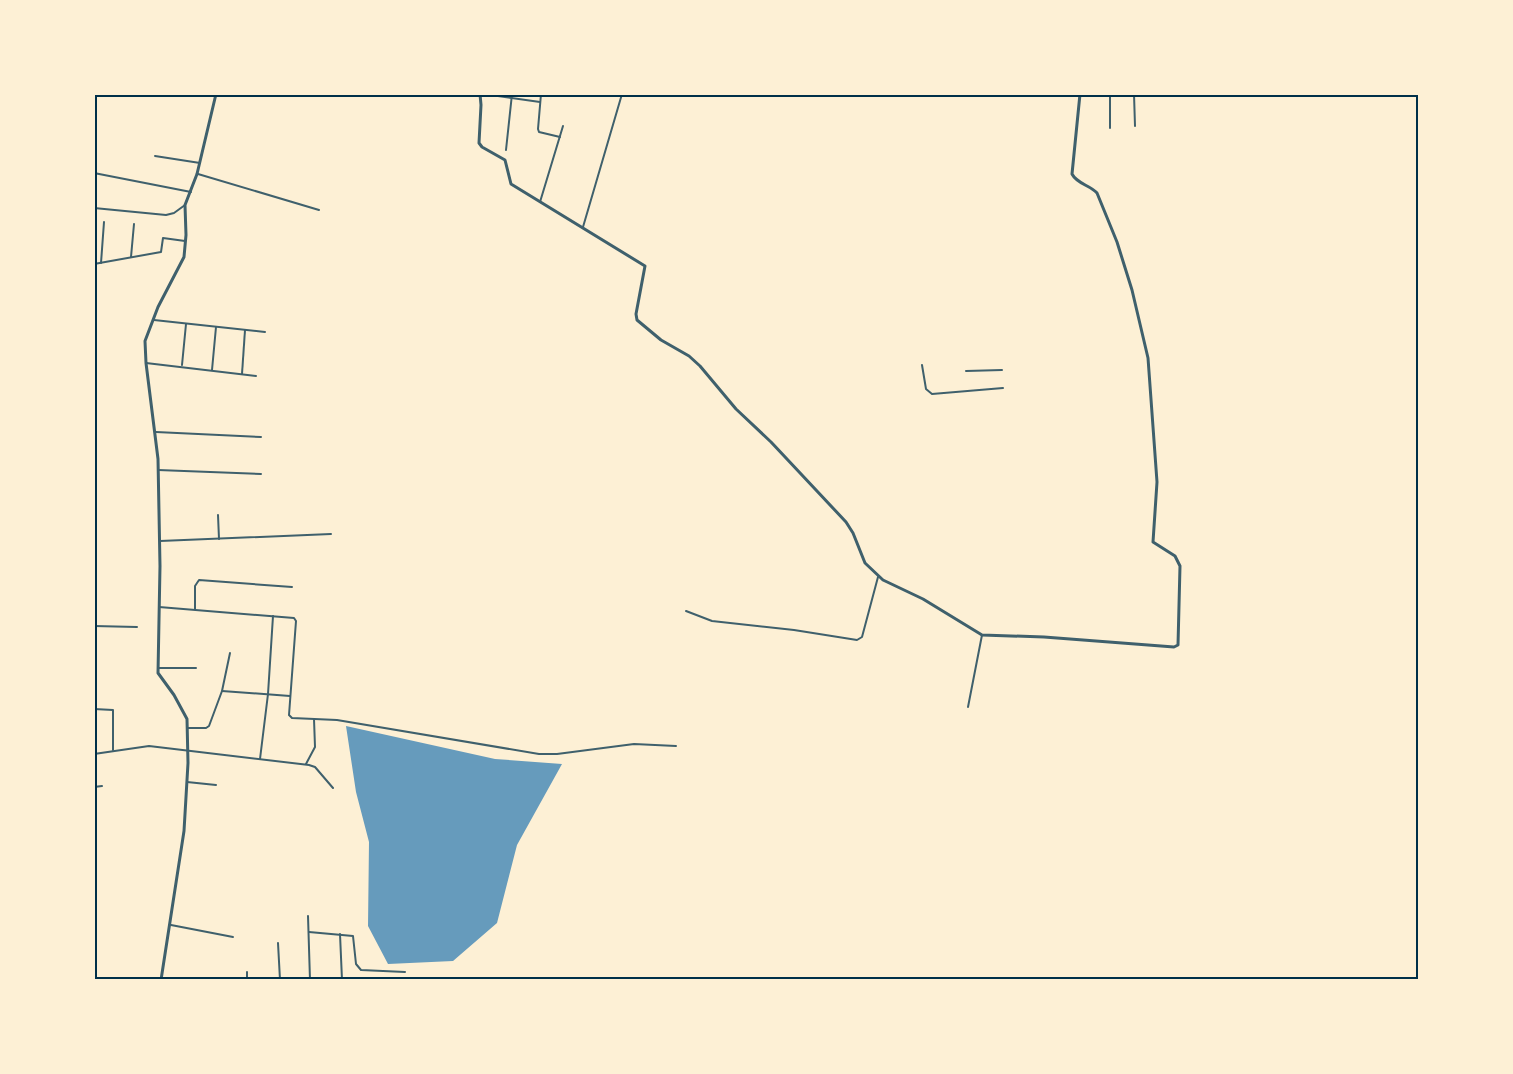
<svg xmlns="http://www.w3.org/2000/svg" width="1513" height="1074" viewBox="0 0 1513 1074" font-family="'Zilla Slab',serif">
<style>
.water{fill:#669bbc}
.lines{fill:none;stroke-linecap:round;stroke-linejoin:round}
.minor{stroke:#3f606c;stroke-width:2}
.tertiary{stroke:#3f606c;stroke-width:3}
.neatline{fill:none;stroke:#003049;stroke-width:2}
</style>
<rect width="100%" height="100%" fill="#fdf0d5"/>
<path class="water" d="M346,726L495,759L562,764L517,845L497,923L453,961L388,964L368,926L369,842L356,792Z"/>
<g class="lines">
<g class="minor">
<path d="M484,94L540,102"/>
<path d="M541,94L538,129L539,132L560,137"/>
<path d="M1110,94V128"/>
<path d="M1134,94L1135,126"/>
<path d="M506,150L512,94"/>
<path d="M155,156L200,163"/>
<path d="M94,173L191,192"/>
<path d="M198,174L319,210"/>
<path d="M540,202L563,126"/>
<path d="M94,208L166,215L174,213L185,205"/>
<path d="M583,227L622,94"/>
<path d="M131,257L134,224"/>
<path d="M101,263L104,222"/>
<path d="M94,264L161,252L163,238L185,241"/>
<path d="M154,320L265,332"/>
<path d="M146,363L256,376"/>
<path d="M182,365L186,324"/>
<path d="M922,365L926,389L932,394L1003,388"/>
<path d="M212,370L216,327"/>
<path d="M966,371L1002,370"/>
<path d="M242,374L245,330"/>
<path d="M156,432L261,437"/>
<path d="M158,470L261,474"/>
<path d="M218,515L219,539"/>
<path d="M160,541L331,534"/>
<path d="M159,607L294,618L296,621L289,715L292,718L337,720L539,754H557L634,744L676,746"/>
<path d="M195,609V586L199,580L292,587"/>
<path d="M686,611L712,621L794,630L857,640L862,637L878,577"/>
<path d="M94,626L137,627"/>
<path d="M158,668H196"/>
<path d="M222,691L290,696"/>
<path d="M968,707L982,635"/>
<path d="M94,709L113,710V750"/>
<path d="M187,728H206L209,726L222,691L230,653"/>
<path d="M94,754L149,746L309,765L315,767L333,788"/>
<path d="M260,759L268,694L273,616"/>
<path d="M306,764L315,747L314,719"/>
<path d="M187,782L216,785"/>
<path d="M94,787L102,786"/>
<path d="M308,916L310,980"/>
<path d="M171,925L233,937"/>
<path d="M309,932L353,936L356,964L361,970L405,972"/>
<path d="M340,934L342,980"/>
<path d="M278,943L280,980"/>
<path d="M247,972V980"/>
</g>
<g class="tertiary">
<path d="M480,94L481,105L479,143L482,147L505,160L511,184L645,266L636,314L637,320L661,340L689,356L700,366L736,409L771,442L846,522L853,533L865,563L883,580L923,599L982,635L1044,637L1174,647L1178,645L1180,566L1175,556L1153,542L1157,482L1148,358L1132,290L1117,242L1097,193C1090,185 1077,184 1072,174L1080,94"/>
<path d="M161,980L184,831L188,763L187,719L174,695L158,673L160,566L158,459L146,363L145,341L158,307L184,257L186,235L185,205L197,174L216,94"/>
</g>
</g>
<rect width="1513" height="1074" fill="none" stroke="#fdf0d5" stroke-width="192"/>
<rect x="96" y="96" width="1321" height="882" class="neatline"/>
</svg>
